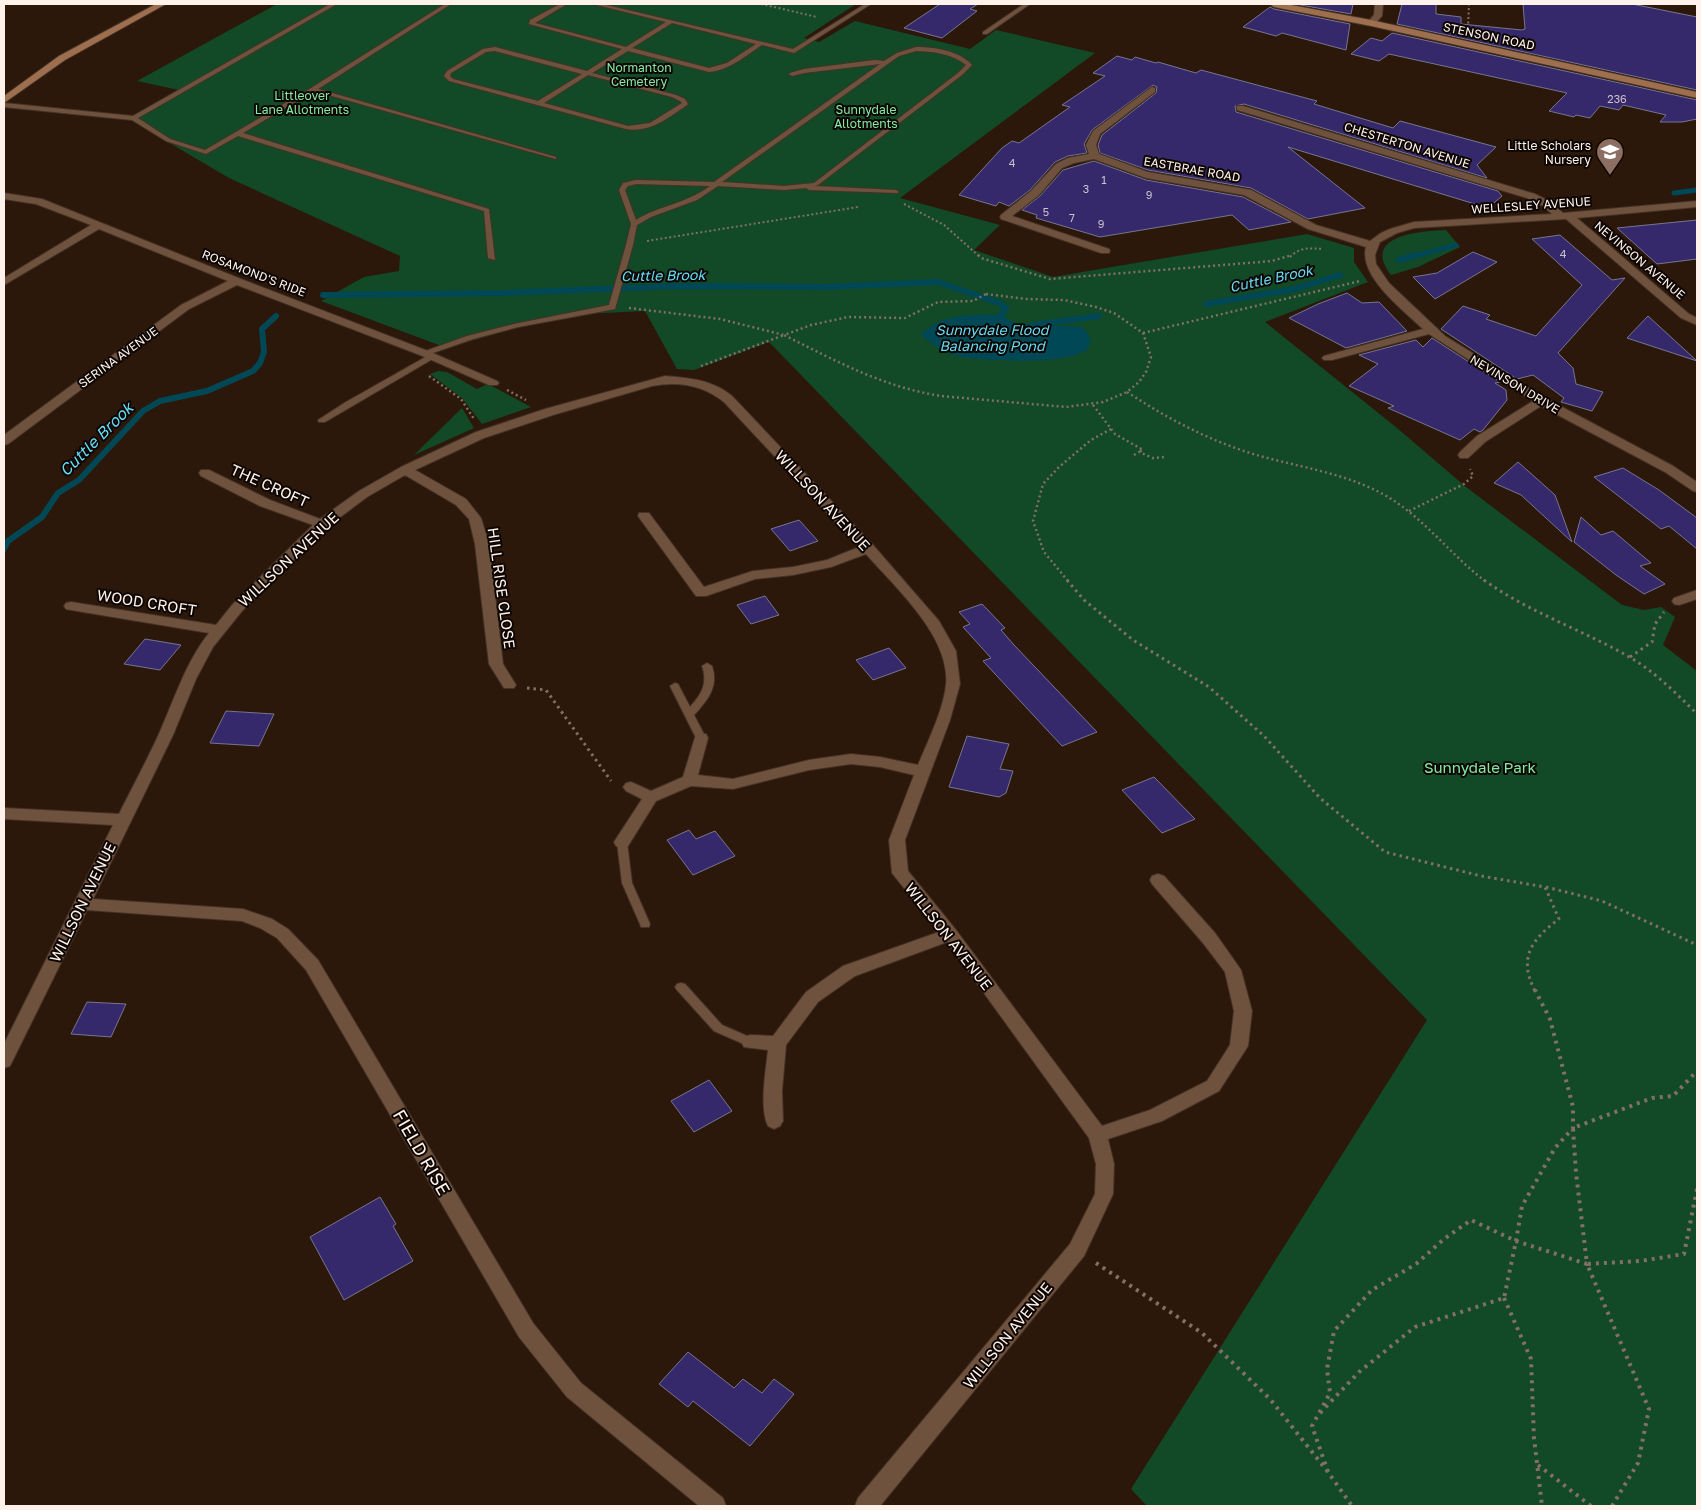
<svg xmlns="http://www.w3.org/2000/svg" width="1701" height="1510" viewBox="0 0 1701 1510" font-family="'Golos Text',sans-serif">
<style>
.green{fill:#124927}
.water{fill:#004855}
.lines{fill:none;stroke-linecap:round;stroke-linejoin:round}
.stream-far1{stroke:#004855;stroke-width:5}
.stream{stroke:#004855;stroke-width:6}
.building{fill:#35296b;stroke:#76758f}
.lane-casing{stroke:#453225;stroke-width:2}
.street-casing{stroke:#453225;stroke-width:2}
.secondary-casing{stroke:#453225;stroke-width:2}
.path-far3{stroke:#817065;stroke-width:2;stroke-dasharray:2 2.5;stroke-linecap:butt}
.path-far2{stroke:#817065;stroke-width:2.5;stroke-dasharray:2 3;stroke-linecap:butt}
.path-far1{stroke:#817065;stroke-width:3;stroke-dasharray:2.5 4;stroke-linecap:butt}
.path{stroke:#817065;stroke-width:4;stroke-dasharray:3 5;stroke-linecap:butt}
.lane{fill:#6f523e;fill-rule:evenodd}
.street{fill:#6f523e;fill-rule:evenodd}
.secondary{fill:#9d6f4f;fill-rule:evenodd}
.labels{text-anchor:middle;dominant-baseline:central;stroke-width:4;stroke-linejoin:round;paint-order:stroke}
.far-number-label{font-size:11px;fill:#ccc0cb}
.far-street-label{font-size:12px;fill:#fef2eb;stroke:#0e0602}
.far-park-label{font-size:12px;fill:#83eaa2;stroke:#0e0602}
.far-poi-label{font-size:12px;fill:#fef2eb;stroke:#0e0602;text-anchor:end}
.far-water-label{font-size:14px;font-style:italic;fill:#65dcf6;stroke:#0e0602}
.street-label{font-size:15px;fill:#fef2eb;stroke:#0e0602}
.park-label{font-size:15px;fill:#83eaa2;stroke:#0e0602}
.water-label{font-size:16px;font-style:italic;fill:#65dcf6;stroke:#0e0602}
.near-street-label{font-size:18px;fill:#fef2eb;stroke:#0e0602}
</style>
<rect width="100%" height="100%" fill="#2c180a"/>
<g class="green">
<path d="M277,4H856L804,38L819,42L855,21L970,49L996,30L1095,53L900,198L1000,225L974,250L1053,277L1307,234L1354,248V262L1368,282L1265,322L1397,428L1466,487L1622,605L1644,610L1661,607L1675,617L1663,645L1697,671V1506H1147L1131,1489L1427,1020L769,342L694,370L677,369L645,311L581,314L536,322L447,348L321,301L364,277L399,271L400,256L229,178L129,119L123,118L127,115H137L179,90L137,81Z"/>
<path d="M1446,230L1460,247L1418,267L1391,275C1360,235 1421,231 1446,230Z"/>
<path d="M438,371L447,372L477,389L488,384L531,407L482,424L462,398L430,374Z"/>
<path d="M462,408L474,428L414,455Z"/>
</g>
<path class="water" d="M1001,302L1009,309L1004,317L1017,324L1082,327C1127,372 978,360 961,357C945,354 933,345 921,335C938,314 973,314 997,315L1003,308L997,305Z"/>
<g class="lines">
<g class="stream-far1">
<path d="M1674,193L1697,190"/>
<path d="M1411,257L1456,245"/>
</g>
<g class="stream">
<path d="M1399,260L1416,255"/>
<path d="M323,295L503,293L676,286L826,287L938,282L999,303L1006,308"/>
<path d="M1206,304L1295,289L1340,275"/>
<path d="M1033,325L1099,316"/>
<path d="M4,549L8,541L42,517L58,493L79,480L143,411L160,401L207,391L253,371L260,363L264,352L262,329L276,316"/>
</g>
</g>
<g class="building">
<path d="M940,4H978L970,9L977,11L942,38L904,28Z"/>
<path d="M1295,4H1353L1351,14Z"/>
<path d="M1402,4H1436V14L1461,17V24L1522,30L1525,29L1523,4H1632L1697,17V90L1397,24Z"/>
<path d="M1270,7L1274,9L1350,24L1346,50L1282,33L1276,36L1243,27Z"/>
<path d="M1392,33L1697,100V119L1682,122H1660L1666,115L1623,105L1619,110L1600,106L1590,118L1576,115L1574,117L1549,111L1567,93L1389,54L1379,61L1351,54L1371,38L1382,41Z"/>
<path d="M1117,56L1132,60L1135,57L1156,63L1158,62L1196,73L1201,70L1317,101L1314,104L1393,128L1400,121L1496,147L1477,165L1487,178L1244,104L1235,106L1236,112L1498,191L1502,196L1488,208L1288,147L1365,208L1308,219L1251,188L1148,170L1100,153L1098,145L1102,135L1156,93L1157,87L1153,85L1092,130L1084,144L1087,153L1068,156L1055,162L1030,190L1009,206L999,202L996,206L959,195L1002,148L1012,141L1019,143L1070,107L1062,105L1105,76L1093,73Z"/>
<path d="M1094,161L1146,180L1243,197L1291,222L1249,230L1232,215L1100,237L1036,218L1037,215L1022,210L1040,196L1063,170Z"/>
<path d="M1697,220V259L1657,264L1617,228Z"/>
<path d="M1560,235L1612,280L1625,278L1558,353L1573,368L1576,384L1603,392L1592,411L1561,402L1564,398L1533,375L1517,379L1441,329L1463,306L1490,315L1486,319L1536,336L1582,285L1532,239Z"/>
<path d="M1473,252L1497,262L1435,299L1413,277L1437,273Z"/>
<path d="M1347,293L1362,303L1379,302L1407,331L1346,348L1289,318L1318,304Z"/>
<path d="M1648,316L1697,361L1627,338Z"/>
<path d="M1432,338L1500,382L1495,383L1506,390L1507,400L1483,430L1480,432L1474,429L1460,440L1388,408L1394,406L1349,386L1378,364L1359,355L1416,340L1423,347Z"/>
<path d="M1518,462L1555,495L1572,542L1521,495L1494,483Z"/>
<path d="M1623,468L1659,490L1697,518V549L1669,526L1661,529L1594,477Z"/>
<path d="M1581,517L1601,535L1613,531L1651,563L1640,566L1665,584L1644,594L1616,575L1574,542Z"/>
<path d="M799,520L818,541L790,551L771,529Z"/>
<path d="M765,596L779,615L751,624L737,605Z"/>
<path d="M982,604L1005,628L1001,630L1014,645L1097,732L1062,746L983,661L991,658L963,627L970,624L959,612Z"/>
<path d="M145,639L181,645L160,670L124,664Z"/>
<path d="M889,648L906,668L873,680L856,660Z"/>
<path d="M226,711L274,714L259,746L210,743Z"/>
<path d="M967,736L1009,744L1000,769L1013,771L1006,793L999,797L949,787Z"/>
<path d="M1154,777L1195,819L1162,833L1122,790Z"/>
<path d="M689,830L696,839L715,831L735,856L693,875L667,840Z"/>
<path d="M87,1002L126,1004L111,1037L71,1034Z"/>
<path d="M709,1080L732,1111L694,1132L671,1101Z"/>
<path d="M380,1197L396,1224L393,1226L413,1261L344,1300L310,1237Z"/>
<path d="M688,1352L734,1388L743,1379L762,1393L774,1379L794,1394L750,1446L693,1401L688,1407L659,1384Z"/>
</g>
<g class="lines">
<defs>
<g id="lane">
<path d="M330,4H337L138,118L170,139L205,150L311,88L445,4H451L318,89L556,157V159L314,91L243,133L489,209L495,260L488,258L484,211L238,136L206,154L166,141L132,120L4,107V103L133,116Z"/>
<path d="M560,4H567L535,23L626,47L666,22L593,4H602L793,49L865,4H871L794,53L762,45C745,56 730,70 709,72L628,51L592,73L676,95L685,99L688,104L687,105C668,118 650,133 626,129L449,81L444,76L447,71L483,49L495,47L587,71L622,49L529,24L530,20ZM672,23L756,44L727,63L709,68L632,48ZM495,51L582,74L538,101L453,79L450,76L451,73L486,52ZM588,75L672,97L680,101L682,103L650,123L628,126L544,103Z"/>
<path d="M1024,4H1030L987,34H983V32Z"/>
<path d="M916,47C934,47 960,51 972,65L962,75L818,185L815,186L896,190L898,191V193L809,190L806,188L784,190L718,186L697,200L651,217L637,225L633,245L615,309L518,327L473,339L427,355H421L420,353L467,336L514,324L609,305L626,245L631,224L619,190L623,183L636,180L714,182L880,64L804,73L792,76L789,74L790,73L804,69L875,60L884,61L897,53ZM916,51C932,51 953,54 966,65L958,73L814,183L784,186L722,182L899,56ZM636,184L710,186C686,204 660,205 636,220L625,190L628,186Z"/>
<path d="M429,355H435L436,357L325,422H319L318,420L346,402Z"/>
<path d="M707,663L712,666C719,686 708,700 694,715L706,738L701,741L696,738L670,686L675,683L678,684L690,707C702,694 708,683 702,666Z"/>
<path d="M622,838L626,839L627,842L632,883L650,924L649,927H641L640,924L622,883L617,842L618,839Z"/>
<path d="M681,983L685,984L722,1025L754,1039L756,1042L754,1045L750,1047L746,1045L714,1031L677,990L675,987L677,984Z"/>
</g>
<g id="street">
<path d="M1375,4H1383L1382,16L1374,25H1368L1367,23L1374,15Z"/>
<path d="M1152,87L1155,88V92L1100,134L1096,145L1099,154L1148,172L1251,190L1316,225L1370,241L1381,233L1390,229L1414,222L1552,214L1543,206L1527,198L1237,110V106H1243L1535,194L1551,202L1563,213L1697,201V207L1577,218L1689,314L1697,318V325L1681,318L1566,219L1414,228L1397,233L1380,242L1375,255L1376,264L1389,283L1445,336L1545,398L1673,466L1697,482V492L1693,491L1665,472L1541,406L1485,442L1468,458H1460L1458,455L1460,452L1477,436L1533,401L1429,334L1332,360H1324L1322,358L1324,356L1423,329C1403,310 1358,276 1366,247L1308,229L1244,195L1146,178L1094,159L1074,163L1062,168L1039,195L1012,216L1109,249L1110,251L1109,253H1101L1001,219L1000,217L1001,215L1031,191L1056,164L1068,158L1089,154L1086,145L1093,131Z"/>
<path d="M4,193L42,199L241,279L428,351L497,381L499,383L497,385H489L420,355L237,285L189,309L8,444L4,445V435L181,305L228,281L99,229L4,285V278L91,225L36,204L4,199Z"/>
<path d="M665,376C690,378 713,380 732,396L873,545L939,621L956,651L960,684L950,720L905,840L908,871L956,930L1102,1126L1150,1110L1207,1081L1230,1045L1234,1011L1225,972L1203,943L1152,884L1150,880L1152,876L1158,874L1164,876L1215,933L1241,970L1252,1011L1248,1046L1219,1091L1162,1121L1108,1139L1114,1164L1113,1194L1084,1256L880,1506H855L858,1498L1070,1244L1095,1194L1096,1164L1089,1138L947,942L855,976L818,1002L786,1045L782,1091L783,1121L780,1126L774,1129L768,1126C759,1108 766,1070 768,1050L744,1047L741,1042L744,1037L750,1035L773,1036L806,992L843,966L939,932L892,873L889,840L914,775L880,767L851,764L809,770L733,789L691,786L656,801L628,846L622,848L616,846L614,842L642,799L626,791L623,787L626,783L631,782L651,791L683,777L696,734H706L708,738L698,775L733,779L809,760L851,754L880,757L918,765C928,741 943,711 946,685C951,637 895,587 866,554L831,567L793,575L755,579L706,596H696L638,516L639,513H649L704,587L753,571L793,567L827,560L859,547L724,402C703,385 678,381 652,386L553,415L484,438L415,470L466,499L481,518L489,544L503,664L516,685L514,688H504L489,664L475,544L469,519L456,505L405,475L367,497L327,527L242,611L213,647L196,679L173,735L93,899L243,909L272,919L288,929L318,960L533,1323L581,1383L723,1498L726,1506H699L567,1397L519,1337L306,970L277,938L260,928L242,921L87,910L10,1066L4,1068V1044L113,825L4,819V808L119,814C132,788 146,762 158,736C174,701 185,663 209,633L71,610L66,609L64,606L66,603L71,602L216,625L232,605L313,525L260,506L201,476L199,473L201,470H209L270,500L320,519L359,491L401,467L476,432L545,409Z"/>
<path d="M1697,590V599L1679,605L1674,604L1672,601L1674,598Z"/>
</g>
<g id="secondary">
<path d="M156,4H166L65,60L4,103V96L59,56Z"/>
<path d="M1270,4H1286L1371,20L1697,92V98L1371,26L1274,7Z"/>
</g>
</defs>
<use href="#lane" class="lane-casing"/>
<use href="#street" class="street-casing"/>
<use href="#secondary" class="secondary-casing"/>
<g class="path-far3">
<path d="M761,4L817,17"/>
<path d="M1468,28L1469,4"/>
<path d="M904,204L944,225L980,257"/>
<path d="M647,241L858,207"/>
<path d="M1290,257C1300,247 1310,248 1323,249"/>
</g>
<g class="path-far2">
<path d="M978,255L981,258L1050,279L1272,261L1292,255"/>
<path d="M986,294L1026,299L1064,300L1096,307L1114,313L1143,333L1151,357L1146,372L1139,382L1127,392L1103,402L1066,407L941,396C883,387 836,361 784,335L811,325L848,317L905,318L938,302L973,301Z"/>
<path d="M629,308L720,319L784,335"/>
<path d="M1143,333L1360,281"/>
<path d="M701,366L784,335"/>
<path d="M429,376L461,399L474,419"/>
<path d="M507,390L526,400"/>
<path d="M1127,392C1165,417 1206,439 1250,453C1292,466 1337,471 1377,491C1420,512 1448,553 1485,581"/>
<path d="M1093,405L1115,434L1143,450L1139,452"/>
<path d="M1134,455L1139,452L1153,458L1165,457"/>
<path d="M1409,511L1464,484L1473,476L1470,469"/>
<path d="M1068,581L1044,552L1033,521L1043,484L1059,467L1091,440L1111,429"/>
</g>
<g class="path-far1">
<path d="M1067,580L1084,600L1133,640L1209,687L1264,736L1320,798L1385,852L1481,876L1545,887L1559,919C1531,940 1518,958 1535,991"/>
<path d="M1484,580C1531,614 1587,631 1636,661C1659,676 1678,695 1697,714"/>
<path d="M1630,657L1652,642L1655,624L1664,612"/>
<path d="M527,688L546,690L611,781"/>
<path d="M1546,887L1602,901L1697,945"/>
</g>
<g class="path">
<path d="M1096,1263L1202,1333L1270,1399L1328,1472L1352,1506"/>
<path d="M1504,1298L1531,1359L1534,1438L1542,1506"/>
<path d="M1320,1413L1359,1372L1415,1327L1504,1298L1516,1241L1587,1264L1576,1173L1573,1128L1652,1098L1673,1096L1697,1071"/>
<path d="M1538,1465L1591,1506"/>
<path d="M1328,1472L1312,1426L1330,1393L1327,1369L1334,1331L1372,1290L1416,1264L1444,1239L1471,1220L1516,1241L1522,1206L1555,1148L1573,1128V1107L1550,1019L1535,990"/>
<path d="M1612,1506L1638,1463L1649,1409L1587,1264L1640,1261L1684,1254L1697,1189"/>
</g>
<use href="#lane" class="lane"/>
<use href="#street" class="street"/>
<use href="#secondary" class="secondary"/>
</g>
<defs>
<symbol id="school-pin" viewBox="-11 -11 22 30"><path d="M0 17L-7.5 6A9.5 9.5 0 1 1 7.5 6Z" fill="#8d6e63" stroke="#0e0602"/><path d="M0-5L7-2L0 1L-7-2ZM-4 1L0 2.5L4 1V4Q0 6-4 4Z" fill="#fff"/></symbol>
</defs>
<g fill-rule="evenodd">
<use href="#school-pin" x="1594" y="136" width="32" height="43"/>
</g>
<g class="labels">
<g class="far-number-label">
<text x="1617" y="98">236</text>
<text x="1012" y="162">4</text>
<text x="1104" y="179">1</text>
<text x="1086" y="188">3</text>
<text x="1149" y="194">9</text>
<text x="1046" y="211">5</text>
<text x="1072" y="217">7</text>
<text x="1101" y="223">9</text>
<text x="1563" y="253">4</text>
</g>
<g class="far-street-label">
<text transform="translate(1489 36) rotate(12)">STENSON ROAD</text>
<text transform="translate(1407 145) rotate(17)">CHESTERTON AVENUE</text>
<text transform="translate(1192 169) rotate(10)">EASTBRAE ROAD</text>
<text transform="translate(1531 205) rotate(-4)">WELLESLEY AVENUE</text>
<text transform="translate(1640 260) rotate(40)">NEVINSON AVENUE</text>
<text transform="translate(254 273) rotate(21)">ROSAMOND'S RIDE</text>
<text transform="translate(118 357) rotate(-36)">SERINA AVENUE</text>
<text transform="translate(1515 384) rotate(31)">NEVINSON DRIVE</text>
</g>
<g class="far-park-label">
<text x="639" y="67">Normanton<tspan x="639" dy="14">Cemetery</tspan></text>
<text x="302" y="95">Littleover<tspan x="302" dy="14">Lane Allotments</tspan></text>
<text x="866" y="109">Sunnydale<tspan x="866" dy="14">Allotments</tspan></text>
</g>
<g class="far-poi-label">
<text x="1591" y="145">Little Scholars<tspan x="1591" dy="14">Nursery</tspan></text>
</g>
<g class="far-water-label">
<text transform="translate(663 275) rotate(-1)">Cuttle Brook</text>
<text transform="translate(1271 278) rotate(-12)">Cuttle Brook</text>
<text x="992" y="329">Sunnydale Flood<tspan x="992" dy="16">Balancing Pond</tspan></text>
</g>
<g class="street-label">
<text transform="translate(270 485) rotate(24)">THE CROFT</text>
<text transform="translate(823 500) rotate(47)">WILLSON AVENUE</text>
<text transform="translate(288 559) rotate(-43)">WILLSON AVENUE</text>
<text transform="translate(502 588) rotate(82)">HILL RISE CLOSE</text>
<text transform="translate(147 602) rotate(9)">WOOD CROFT</text>
<text transform="translate(82 902) rotate(-64)">WILLSON AVENUE</text>
<text transform="translate(949 936) rotate(52)">WILLSON AVENUE</text>
<text transform="translate(1007 1335) rotate(-51)">WILLSON AVENUE</text>
</g>
<g class="park-label">
<text x="1480" y="767">Sunnydale Park</text>
</g>
<g class="water-label">
<text transform="translate(96 439) rotate(-45)">Cuttle Brook</text>
</g>
<g class="near-street-label">
<text transform="translate(422 1152) rotate(60)">FIELD RISE</text>
</g>
</g>
<rect width="1701" height="1510" fill="none" stroke="#fef2eb" stroke-width="10"/>
</svg>
